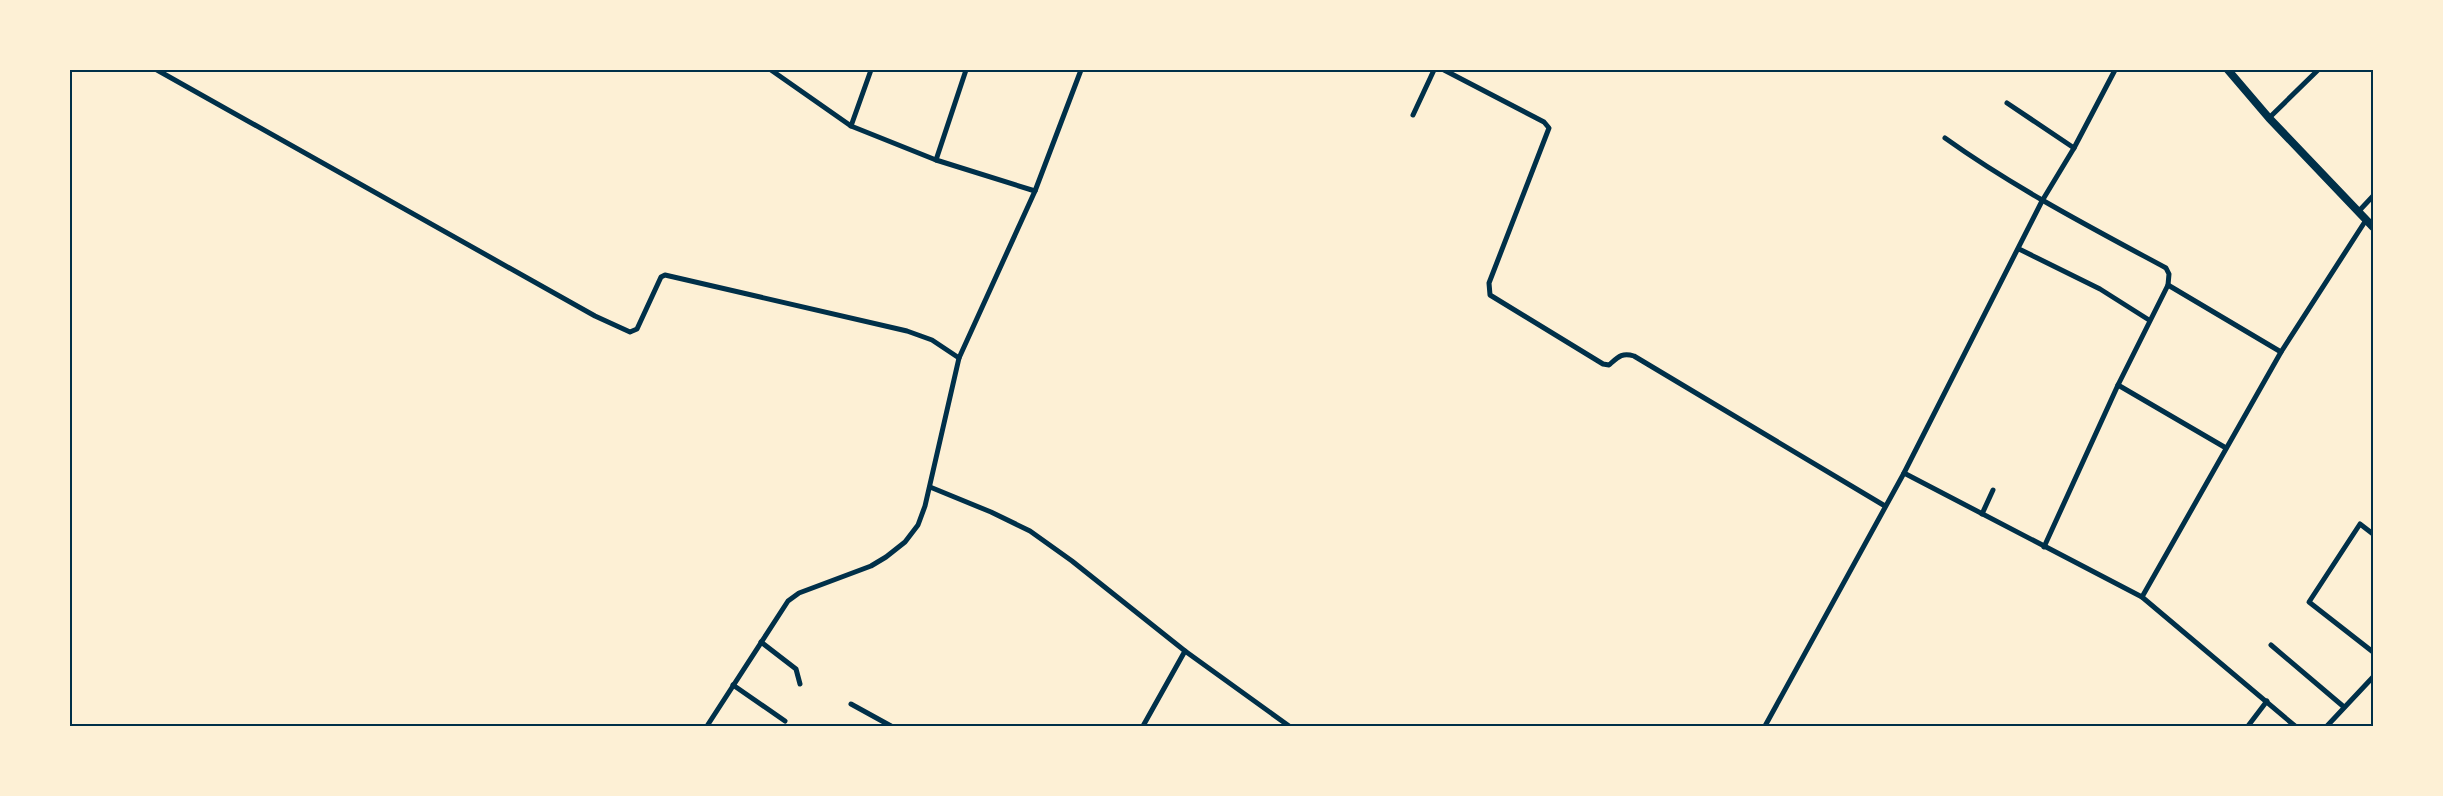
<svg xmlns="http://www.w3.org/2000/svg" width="2443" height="796" viewBox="0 0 2443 796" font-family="'Archivo Narrow',sans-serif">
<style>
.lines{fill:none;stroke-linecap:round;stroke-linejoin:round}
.minor{stroke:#003049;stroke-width:5}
.secondary{stroke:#003049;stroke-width:8}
.neatline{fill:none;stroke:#003049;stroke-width:2}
</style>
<rect width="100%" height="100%" fill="#fdf0d5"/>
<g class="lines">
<g class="minor">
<path d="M157,70L595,316L630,332L637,329L661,277L665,275L907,331L932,340L959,358"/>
<path d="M771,70L851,126L936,160L1035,191"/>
<path d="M1444,70L1544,122L1549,128L1489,283L1490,295L1603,364L1609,365C1618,357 1622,352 1634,356L1885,506"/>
<path d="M2007,103L2074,148"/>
<path d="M1413,115L1434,70"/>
<path d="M2269,118L2318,70"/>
<path d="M851,126L871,70"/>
<path d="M1945,138C2015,188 2090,227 2166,268L2169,274L2168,285L2118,385L2044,547"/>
<path d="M936,160L966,70"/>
<path d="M2358,212L2373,196"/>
<path d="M2019,249L2100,289L2149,320"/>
<path d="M2168,285L2281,352"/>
<path d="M2118,385L2226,448"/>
<path d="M1904,473L2142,597L2295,726"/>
<path d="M930,487L991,512L1030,531L1072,561L1185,651L1289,726"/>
<path d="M1982,514L1993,490"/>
<path d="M2373,534L2360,524L2309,602L2373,652"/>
<path d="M2142,597L2281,352L2366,220"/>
<path d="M761,642L796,669L800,684"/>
<path d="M2271,645L2344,707"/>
<path d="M733,685L785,721"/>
<path d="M851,704L891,726"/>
<path d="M707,726L788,601L799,593L871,566L886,557L905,542L918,525L925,506L959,358L1035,191L1081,70"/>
<path d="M1143,726L1185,651"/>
<path d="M1765,726L1904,473L2042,201L2074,148L2115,70"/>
<path d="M2248,726L2267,701"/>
<path d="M2327,726L2373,677"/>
</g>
<path class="secondary" d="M2228,70L2269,118L2373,227"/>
</g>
<rect width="2443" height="796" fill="none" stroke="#fdf0d5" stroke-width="142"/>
<rect x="71" y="71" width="2301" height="654" class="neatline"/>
</svg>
